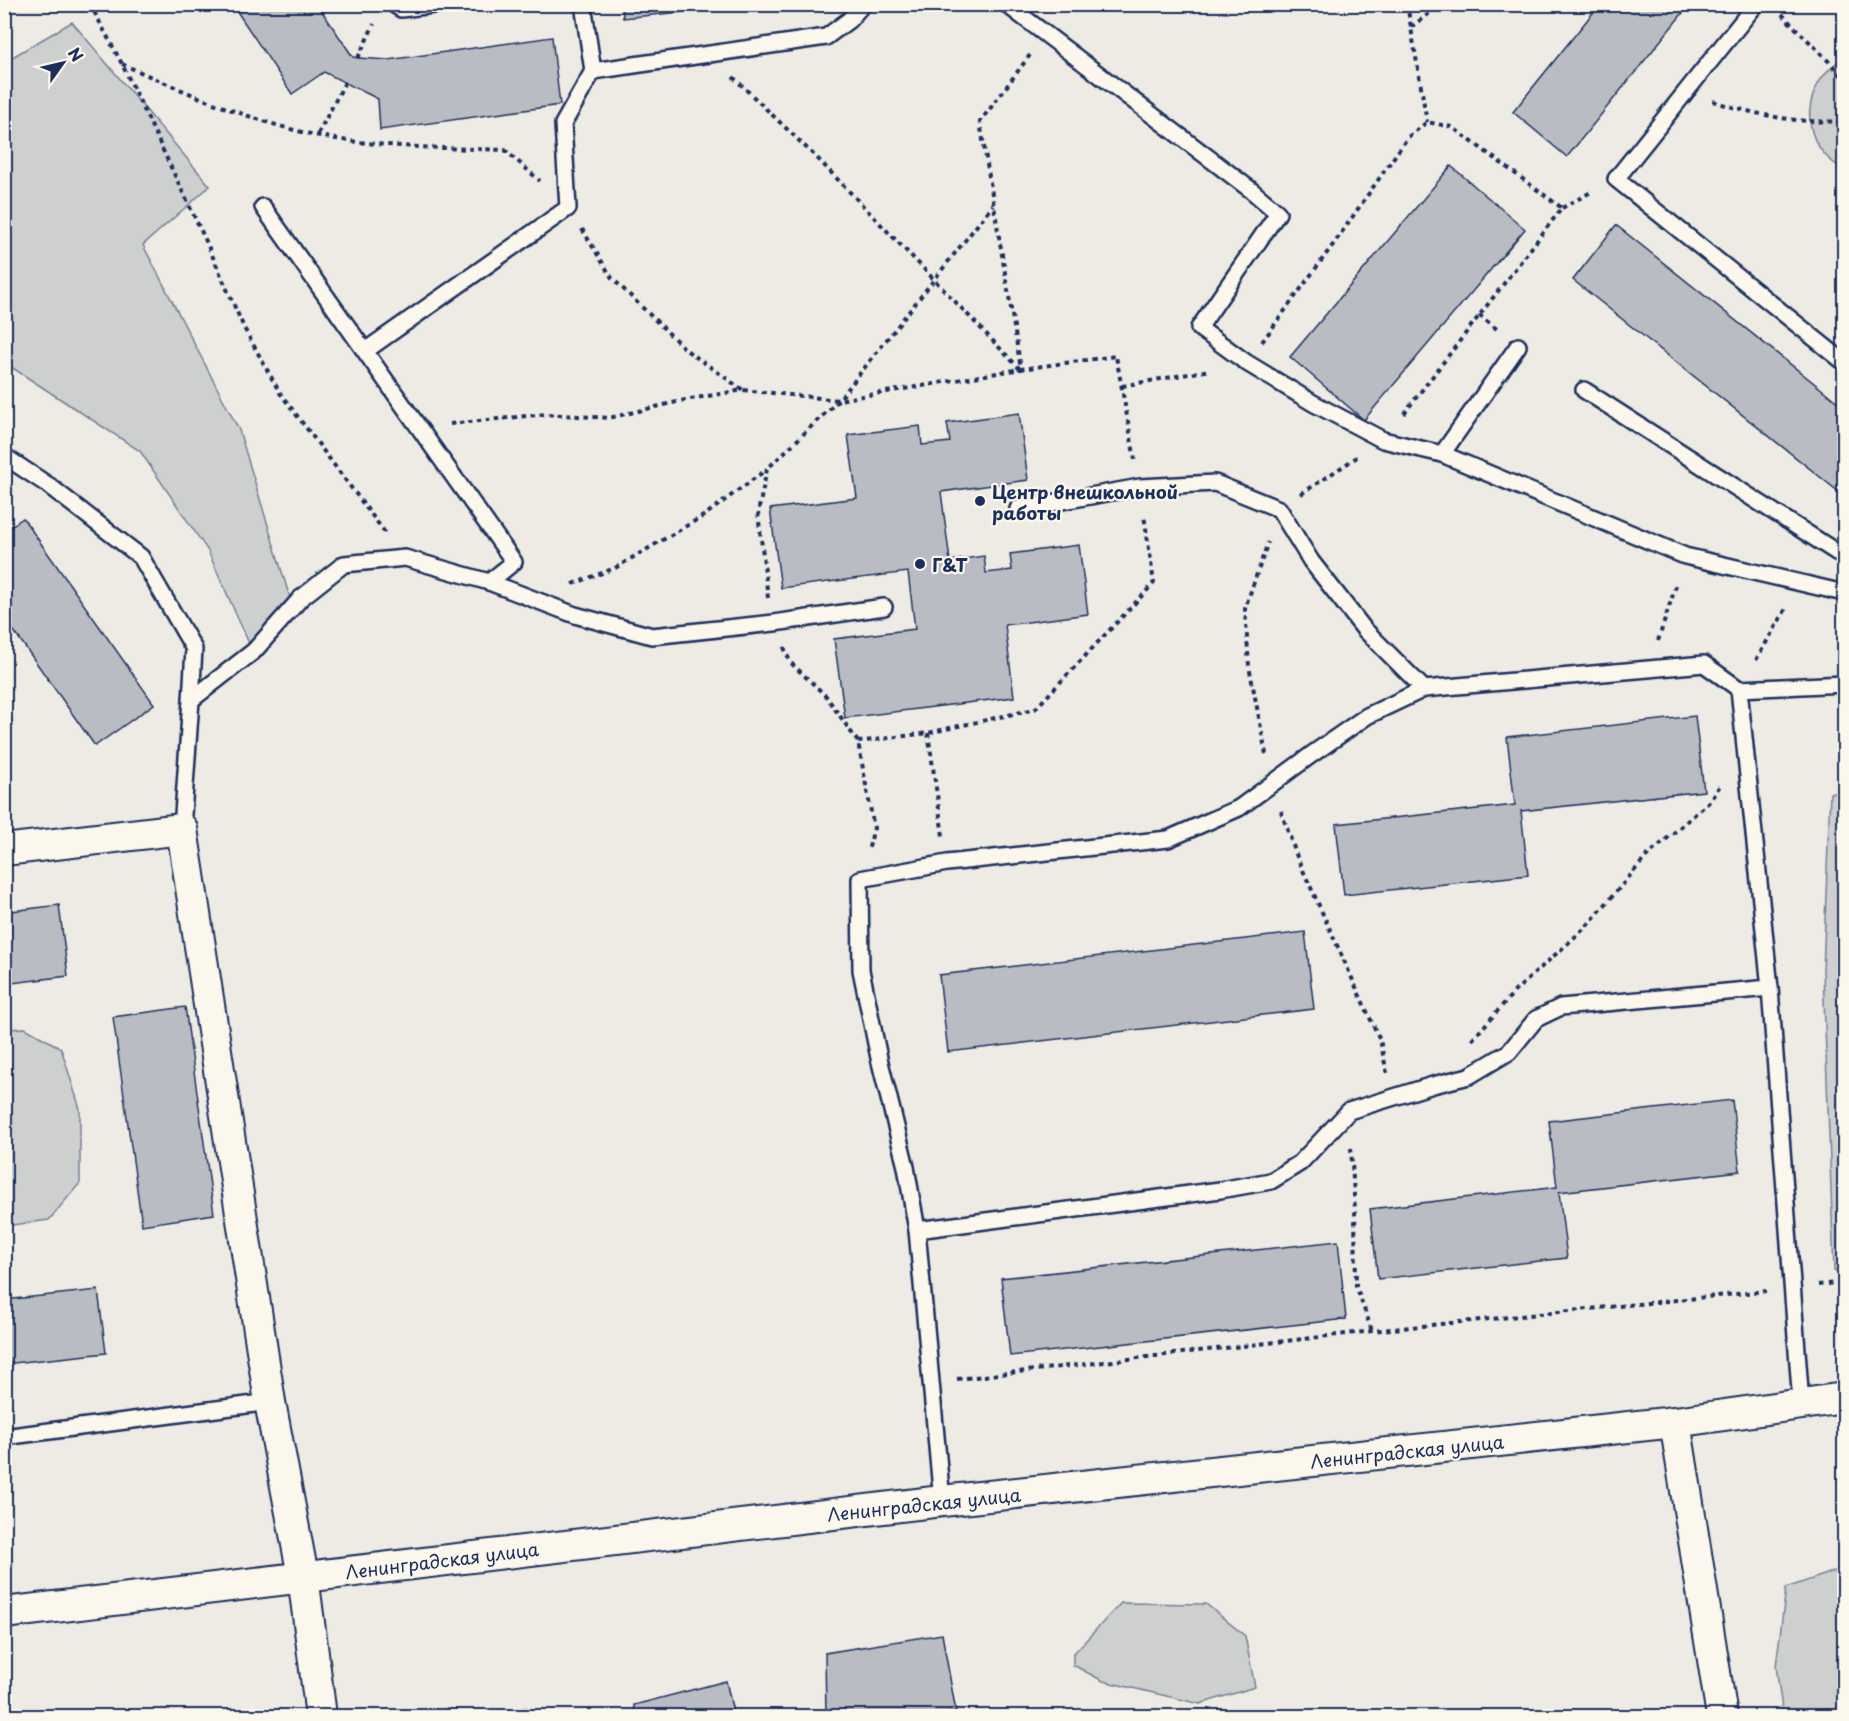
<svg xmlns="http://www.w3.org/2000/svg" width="1849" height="1721" viewBox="0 0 1849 1721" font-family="'Playpen Sans',sans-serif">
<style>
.green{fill:#cecfcf;stroke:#747f96;stroke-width:1.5}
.building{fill:#b9bcc3;stroke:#1b2f5e;stroke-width:1.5}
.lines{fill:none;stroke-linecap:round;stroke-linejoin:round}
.lane-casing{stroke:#1b2f5e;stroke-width:20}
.street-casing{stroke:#1b2f5e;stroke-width:34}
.path{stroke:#1b2f5e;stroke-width:4;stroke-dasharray:4.5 4.5;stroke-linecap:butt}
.lane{stroke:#fbf7ec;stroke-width:15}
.street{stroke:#fbf7ec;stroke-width:30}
.poi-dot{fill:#1b2f5e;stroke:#fbf7ec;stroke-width:2}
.labels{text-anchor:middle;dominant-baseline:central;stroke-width:4.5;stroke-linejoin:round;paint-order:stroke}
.poi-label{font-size:18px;font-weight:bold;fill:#1b2f5e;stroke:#fbf7ec;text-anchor:start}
.street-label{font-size:18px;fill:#1b2f5e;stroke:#fbf7ec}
</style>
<rect width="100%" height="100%" fill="#eeebe4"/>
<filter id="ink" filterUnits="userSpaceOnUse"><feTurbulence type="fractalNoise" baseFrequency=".0167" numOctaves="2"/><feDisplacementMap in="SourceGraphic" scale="12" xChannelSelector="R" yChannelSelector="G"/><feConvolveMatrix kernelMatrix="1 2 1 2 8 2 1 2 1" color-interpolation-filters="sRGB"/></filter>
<g filter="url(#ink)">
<g class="green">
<path d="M72,22L210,186L143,245L239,430L290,598L251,648L208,551L140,451L5,363L4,62Z"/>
<path d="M1844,58V170C1839,166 1833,163 1829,159C1796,128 1808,78 1844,58Z"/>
<path d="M1844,792V1276L1834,1271L1823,971L1830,793Z"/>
<path d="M25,1028L61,1048L80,1109V1183L49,1220L5,1226V1029Z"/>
<path d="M1844,1568V1716H1783L1776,1666L1786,1588Z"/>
<path d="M1121,1603L1206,1604L1245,1636L1255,1687L1200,1704L1103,1681L1073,1665V1654Z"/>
</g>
<g class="building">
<path d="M232,4H317L353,57L358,58L388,60L552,37L560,105L380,130L378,99L324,72L292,94Z"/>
<path d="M622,4H762L623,18Z"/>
<path d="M1600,4H1690L1567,157L1513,112Z"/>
<path d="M1451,166L1525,229L1364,420L1290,357Z"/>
<path d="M1616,225L1844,407V496L1573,280Z"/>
<path d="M1019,413L1028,480L941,492L950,561L984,556L986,573L1012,570L1010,554L1079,545L1088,614L1005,625L1014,697L845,718L834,639L915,629L908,572L781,588L770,509L857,498L848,435L920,426L922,445L950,442L947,423Z"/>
<path d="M23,518L154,704L95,746L4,617V531Z"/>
<path d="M1695,716L1704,791L1521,811L1528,875L1344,895L1336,824L1515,805L1507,737Z"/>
<path d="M59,905L68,976L4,984V912Z"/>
<path d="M1305,932L1314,1009L948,1052L939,975Z"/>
<path d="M185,1007L214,1214L142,1225L113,1017Z"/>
<path d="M1732,1100L1740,1171L1559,1192L1567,1258L1378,1279L1370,1209L1557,1187L1549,1121Z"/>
<path d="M1338,1241L1346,1319L1010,1356L1001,1278Z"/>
<path d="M98,1290L106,1353L4,1364V1300Z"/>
<path d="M942,1634L956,1712L935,1716H826L825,1653Z"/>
<path d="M726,1681L734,1716H635L634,1705Z"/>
<path d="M526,1708L528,1716H488Z"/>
</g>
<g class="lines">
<defs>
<g id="lane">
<path d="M393,4L401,9L441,4"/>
<path d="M583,4L593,71L826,37L849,20L863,4"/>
<path d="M1006,4L1251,190L1278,213L1199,328L1247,363L1313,403L1383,440L1442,454"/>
<path d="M1756,4L1616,179L1844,362"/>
<path d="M263,207L514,562L489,582"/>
<path d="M1518,346L1442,454L1685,556L1844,593"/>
<path d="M365,351L568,208L563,124L593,71"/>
<path d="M1584,390L1844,557"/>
<path d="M4,456L48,485L141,557L194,649L191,700"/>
<path d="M1018,509L1140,487L1215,483L1279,509L1311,561L1364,629L1424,689"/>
<path d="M182,829L191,700L254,651L301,598L344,564L405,558L489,582L575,615L652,636L774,623L884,607"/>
<path d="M917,1230L1220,1190L1271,1181L1300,1163L1349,1111L1433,1085L1469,1076L1509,1052L1536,1019L1561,1007L1770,988"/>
<path d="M1801,1404L1770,988L1739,689L1844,684"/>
<path d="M4,1437L270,1402"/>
<path d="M942,1501L917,1230L906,1167L879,1058L861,970L860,879L947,863L1168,839L1239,808L1311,755L1367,716L1424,689L1704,664L1739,689"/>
</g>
<g id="street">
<path d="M4,850L182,829L270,1402L303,1576L321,1716"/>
<path d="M1675,1422L1722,1716"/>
<path d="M4,1613L942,1501L1675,1422L1844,1398"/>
</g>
</defs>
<use href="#lane" class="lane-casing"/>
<use href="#street" class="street-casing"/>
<g class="path">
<path d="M90,4L122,64L205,239L244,328L280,393L386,534"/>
<path d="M1407,4L1427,122"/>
<path d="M1782,14C1802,36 1826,56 1844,79"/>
<path d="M1411,27L1442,4"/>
<path d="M1030,55L980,122L1021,369L1116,356L1135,460"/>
<path d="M358,58L374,24"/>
<path d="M122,64C195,96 271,131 350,141C401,148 454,148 505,150L540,181"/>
<path d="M733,77L819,160L1020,369"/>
<path d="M1713,101C1756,115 1799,124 1844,121"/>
<path d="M318,134L345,82"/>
<path d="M1562,208L1593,191"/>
<path d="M582,229L612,278L686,350L743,390"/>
<path d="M1479,315L1498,330"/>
<path d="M1262,342L1335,242L1408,137L1427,122L1452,127L1562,208L1402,416"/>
<path d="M1122,386L1210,370"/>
<path d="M450,424L546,414L609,418L685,400L743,390L839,400L1021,369"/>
<path d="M1301,494L1357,457"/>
<path d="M573,584L615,568L705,515L767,469"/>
<path d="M768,598L758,513L767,469L839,400L993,205"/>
<path d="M1658,641L1677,582"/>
<path d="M784,647L790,662L826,696L858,742L874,828L868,851"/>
<path d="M1756,660L1787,607"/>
<path d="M928,733L943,836"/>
<path d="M858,742L928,733L1035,709L1154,583L1144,515"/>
<path d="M1266,754L1249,666L1245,608L1268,542"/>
<path d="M1281,811L1297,857L1380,1040L1387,1073"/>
<path d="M1472,1040L1515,991L1586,927L1647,856L1709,802L1721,784"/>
<path d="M1351,1148L1355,1210L1356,1286L1372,1331"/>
<path d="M1818,1285L1844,1282"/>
<path d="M957,1379L1372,1331L1766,1291"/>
</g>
<use href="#lane" class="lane"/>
<use href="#street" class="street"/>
</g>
</g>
<g class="poi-dot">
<circle cx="980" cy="501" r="6"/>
<circle cx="920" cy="564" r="6"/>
</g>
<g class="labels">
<g class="poi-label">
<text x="992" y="491">Центр внешкольной<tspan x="992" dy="21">работы</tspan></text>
<text x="932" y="564">Г&amp;Т</text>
</g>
<g class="street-label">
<text transform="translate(1407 1451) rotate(-6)">Ленинградская улица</text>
<text transform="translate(924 1504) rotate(-6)">Ленинградская улица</text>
<text transform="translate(442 1560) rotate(-7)">Ленинградская улица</text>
</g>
</g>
<rect width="1849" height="1721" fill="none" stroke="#fbf7ec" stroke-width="24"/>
<rect x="12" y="12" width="1825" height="1697" fill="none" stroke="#1b2f5e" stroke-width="2" filter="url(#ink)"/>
<g transform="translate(63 63) rotate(56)" stroke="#fbf7ec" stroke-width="4.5" paint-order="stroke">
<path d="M0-4.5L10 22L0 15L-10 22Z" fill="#1b2f5e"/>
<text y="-9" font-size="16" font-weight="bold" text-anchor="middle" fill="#1b2f5e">N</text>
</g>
</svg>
